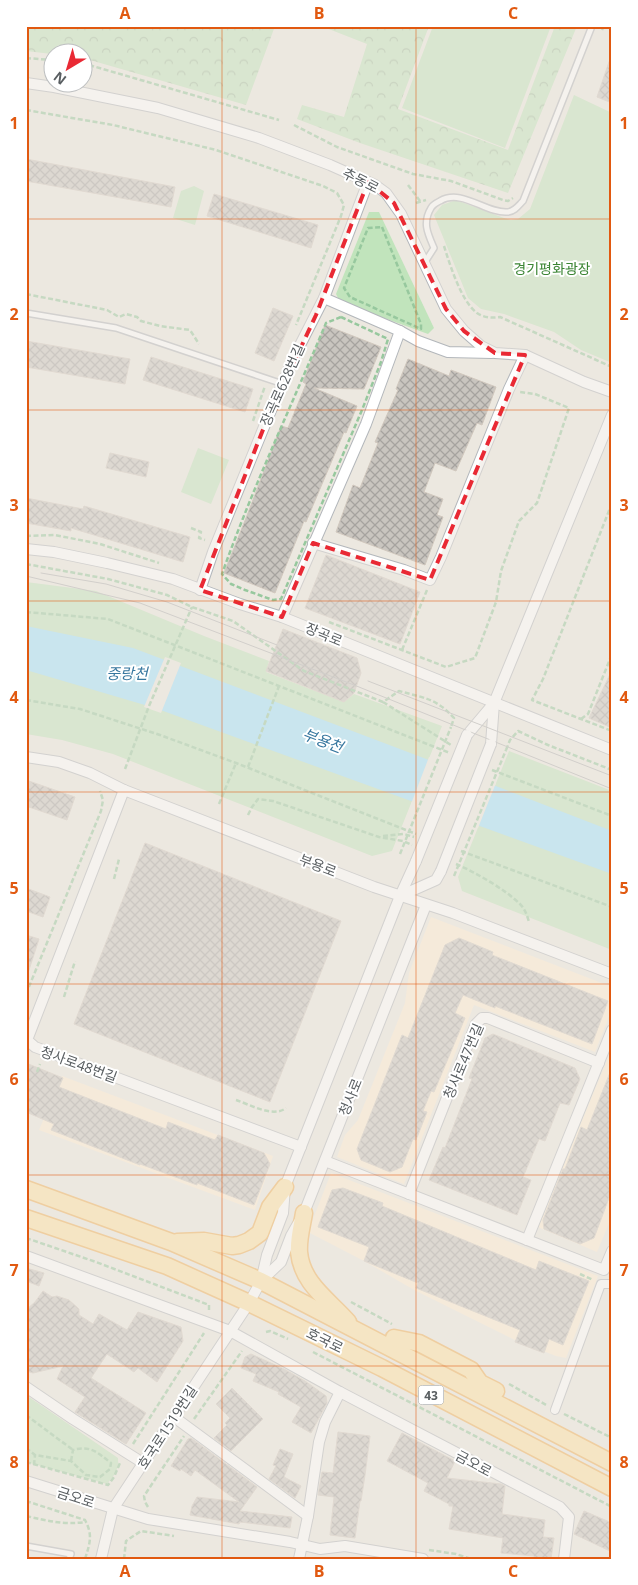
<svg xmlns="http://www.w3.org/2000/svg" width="638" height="1585" viewBox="0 0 638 1585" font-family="'Open Sans','Noto Sans KR',sans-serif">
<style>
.commercial{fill:#feeed3}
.forest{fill:url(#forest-crowns)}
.park{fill:#c1e4bc}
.water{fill:#9de2ff}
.pier{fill:#ece8e0}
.building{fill:url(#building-cross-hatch);stroke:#d1c8be}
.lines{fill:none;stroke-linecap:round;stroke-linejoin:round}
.service-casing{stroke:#b3b7bb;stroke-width:8}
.pedestrian-casing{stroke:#b3b7bb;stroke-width:10}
.minor-casing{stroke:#b3b7bb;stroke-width:12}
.primary-casing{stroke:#f1b054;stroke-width:19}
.path{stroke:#97c89e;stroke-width:2.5;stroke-dasharray:5 2.5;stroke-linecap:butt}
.service{stroke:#fff;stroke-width:5}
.pedestrian{stroke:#fff;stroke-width:8}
.minor{stroke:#fff;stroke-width:10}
.primary{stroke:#ffe3a2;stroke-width:16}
.tram{stroke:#b0b1b1;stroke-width:1}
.minor-bridge-casing{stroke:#b3b7bb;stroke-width:12;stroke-linecap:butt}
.path-bridge{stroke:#97c89e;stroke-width:2.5;stroke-dasharray:5 2.5;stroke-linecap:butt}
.minor-bridge{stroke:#fff;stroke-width:10}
.marked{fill:none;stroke:#e92934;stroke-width:4;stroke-dasharray:10 6;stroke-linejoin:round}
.grid{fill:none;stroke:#e15910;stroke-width:1;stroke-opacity:0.55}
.labels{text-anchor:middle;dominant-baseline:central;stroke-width:4;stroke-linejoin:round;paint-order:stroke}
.shield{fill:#fff;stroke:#8b8e90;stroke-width:1}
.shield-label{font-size:12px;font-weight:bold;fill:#595e61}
.street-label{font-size:14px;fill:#595e61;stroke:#fff}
.park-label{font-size:14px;fill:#3b8534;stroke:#fff}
.water-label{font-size:15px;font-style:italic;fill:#37779f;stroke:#fff}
.neatline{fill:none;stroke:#e15910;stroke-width:2}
.grid-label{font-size:16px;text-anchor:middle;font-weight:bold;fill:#e15910}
</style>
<defs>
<pattern id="forest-crowns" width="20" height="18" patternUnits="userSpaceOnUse" patternTransform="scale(1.25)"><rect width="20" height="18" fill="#c1e4bc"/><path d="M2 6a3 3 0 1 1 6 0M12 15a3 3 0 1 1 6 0" fill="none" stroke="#a0bc9c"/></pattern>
<pattern id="building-cross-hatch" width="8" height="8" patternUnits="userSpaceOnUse" patternTransform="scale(1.25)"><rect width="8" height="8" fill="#c9c5bf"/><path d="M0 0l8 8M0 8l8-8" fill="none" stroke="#a6a39f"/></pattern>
</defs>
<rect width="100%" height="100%" fill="#ece8e0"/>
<g class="commercial">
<path d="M431,917L612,987V1009L595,1052L474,1005L404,1184L337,1157L345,1135L358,1120L405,1003L409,973Z"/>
<path d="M612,1048V1216L597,1252L538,1227Z"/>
<path d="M62,1076L273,1156L255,1210L39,1130Z"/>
<path d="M331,1173L598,1276L566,1358L556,1356L515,1340L416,1291L364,1261L308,1232Z"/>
</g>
<g class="forest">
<path d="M26,26H275L246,105L83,58L82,52H52V54L26,51Z"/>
<path d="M321,26H429L398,109L508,150L555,26H577L508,193L360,143L297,119L302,105L344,117L367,44Z"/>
</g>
<g class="park">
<path d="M433,26H551L505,148L402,108Z"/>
<path d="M574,95L612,113V363L581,350L554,332L504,314L481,309L468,298L434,215L442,205L456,200L504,218L511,220L518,219L530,209Z"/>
<path d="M194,186L204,191L195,225L173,218L181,191Z"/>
<path d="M369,212H379L434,328L428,334L340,302L336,294Z"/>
<path d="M198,448L229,460L211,504L181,492Z"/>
<path d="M26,582L96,591L204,636L269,661L266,672L344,702L354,694L442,726L392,851L372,856L113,754L62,740L26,734Z"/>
<path d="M509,751L612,791V950L462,891L458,877Z"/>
<path d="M26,1395L118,1458C119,1471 115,1474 107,1484L26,1462Z"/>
</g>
<path class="water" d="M26,626L133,648L421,757L612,831V874L155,708L26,670Z"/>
<g class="pier">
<path d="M165,657L181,663L161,713L144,707Z"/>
<path d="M429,757L496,783L478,828L411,804Z"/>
</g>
<g class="building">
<path d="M610,59H612V103L597,97Z"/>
<path d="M26,159L175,187L171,207L26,181Z"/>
<path d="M214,194L318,225L311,248L207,216Z"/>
<path d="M273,308L293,316L274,361L255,353Z"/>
<path d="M325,325L381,347L364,389L314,388L357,406L346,433L344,432L306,522L304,521L275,593L224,573L248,513L281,426L288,428L306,384L303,382Z"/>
<path d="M26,341L130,359L125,384L26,367Z"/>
<path d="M151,357L253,389L245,412L143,380Z"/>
<path d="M408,359L449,376L451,370L496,387L482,425L477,423L456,471L435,463L424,492L443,499L437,515L443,517L425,565L336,532L353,485L360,488L378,443L375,442L398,390L396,389Z"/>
<path d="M110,453L149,462L146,477L106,468Z"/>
<path d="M26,498L83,509L84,506L190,537L183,562L71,528V531L26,523Z"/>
<path d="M326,555L420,592L400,644L305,608Z"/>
<path d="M283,629L357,658L361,673L354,693L344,702L266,671Z"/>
<path d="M612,670V728L589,718Z"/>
<path d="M26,780L75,797L67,820L26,806Z"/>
<path d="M145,843L341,921L270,1102L74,1024Z"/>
<path d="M26,888L50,897L43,917L26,911Z"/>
<path d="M26,935L39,939L28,973L26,972Z"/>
<path d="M459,938L493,952L492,955L608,1001L592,1044L495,1006V1008L463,995L455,1013L465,1018L434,1092L431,1091L423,1111L427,1112L416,1140L413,1139L402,1167L390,1172L361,1160L357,1149L402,1035L408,1038L445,945Z"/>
<path d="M493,1034L575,1068L580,1079L569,1105L560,1103L545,1141L539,1139L523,1177L531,1180L517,1215L429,1180L443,1147L445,1148L472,1079L469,1078L485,1038Z"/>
<path d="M26,1063L63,1078L59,1087L166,1129L168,1122L215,1140L218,1135L264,1153L270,1164L254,1205L197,1183V1185L140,1164V1165L51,1130L54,1124L26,1112Z"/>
<path d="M611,1070L612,1190L594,1238L580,1244L544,1229L543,1220L563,1169H565L581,1127L587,1130Z"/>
<path d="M343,1188L383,1203L382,1206L536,1270L539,1261L589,1281L563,1345L549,1339L544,1353L515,1342L520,1330L416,1288L418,1283L364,1261L369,1247L318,1227L332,1190Z"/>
<path d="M26,1268L44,1273L39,1286L26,1281Z"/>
<path d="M43,1291L52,1297L57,1296L69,1300L79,1309V1315L93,1324L99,1314L127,1330L138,1312L181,1327L183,1341L157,1382L138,1368L134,1372L107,1354L91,1378L146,1413L126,1444L75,1412L85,1397L57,1379L63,1366L33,1373L26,1371V1310L35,1302Z"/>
<path d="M251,1354L284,1369L305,1381L326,1396L327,1403L311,1433L292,1422L301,1407L278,1394L279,1392L253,1381L256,1374L241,1368L245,1357Z"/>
<path d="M232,1388L263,1419L231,1451L214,1438L227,1425L225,1423L230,1418L216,1404Z"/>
<path d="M338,1432L370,1436L365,1475L361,1501H360L355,1538L330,1535L334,1497L318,1495L322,1472L333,1473Z"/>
<path d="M402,1433L455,1461L447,1478L501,1484L505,1486L502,1514L545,1520L543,1537L554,1538L551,1559H534V1556L501,1553L503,1538L449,1529L453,1506H449V1504L424,1491L428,1483L387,1461Z"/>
<path d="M191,1438L257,1487L240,1511L292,1517L290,1528L240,1522L239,1524L190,1515L192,1506L197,1497L239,1502L195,1470L191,1476L181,1469L180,1471L171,1466L188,1439Z"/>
<path d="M280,1449L293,1454L284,1477L301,1486L295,1498L269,1479L276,1466L273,1465Z"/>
<path d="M584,1511L612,1523V1552L574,1534Z"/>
</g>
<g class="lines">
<defs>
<g id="service">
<path d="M425,262L434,248C428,234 422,223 431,208C433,204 436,203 440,201C462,188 486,214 508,212C515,211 518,206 523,201L592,26"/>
<path d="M26,313L116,328L283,384"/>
<path d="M26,1546L71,1554L69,1559"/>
</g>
<path id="pedestrian" d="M555,1410L601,1284H612"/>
<g id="minor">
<path d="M26,83L54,87L158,108L259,138L330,165L375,185L386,193L401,214L446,309L464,331L481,346L495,353L525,355L584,382L612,392"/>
<path d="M324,298L400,331L418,341L448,352L492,353"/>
<path d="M313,543L404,570L430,580L441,557L509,389L525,355"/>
<path d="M26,549L54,552L107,563L173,579L240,604L282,617L612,750"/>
<path d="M200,590L213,552L266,422L294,357L324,298L368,182"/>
<path d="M282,617L366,424L400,331"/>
<path d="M467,735L494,703"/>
<path d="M491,744L494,703L612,415"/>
<path d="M26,757L59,762L90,773L124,790L374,887L453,913L612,974"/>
<path d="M124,790L27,1040L35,1047L301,1147"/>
<path d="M400,896L436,880L441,871"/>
<path d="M325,1161L604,1270L612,1251"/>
<path d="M409,1194L476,1024L482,1018H488L599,1063"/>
<path d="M527,1240L612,1030"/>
<path d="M26,1256L230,1331L340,1392L560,1507L569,1517L564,1559"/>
<path d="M262,1280L281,1262L291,1236L304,1213L426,905"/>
<path d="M26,1387L73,1419L143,1463"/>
<path d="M174,1417L308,1516"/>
<path d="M26,1481L148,1519L290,1542L320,1549L345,1546L423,1559"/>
<path d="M101,1559L113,1509L249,1303L261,1281L267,1255L283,1213L285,1187L400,896L416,861"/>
<path d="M299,1559L308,1516L319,1442L325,1422L340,1392"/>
</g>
<g id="primary">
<path d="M26,1189L171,1242L261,1281L612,1463"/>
<path d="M304,1213C302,1226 298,1239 299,1252C302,1284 329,1300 348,1322"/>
<path d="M26,1218L167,1266L249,1303L382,1368L612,1488"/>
<path d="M177,1242L204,1241L232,1246L239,1245L249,1241L260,1233L270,1207L285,1187"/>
<path d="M394,1338L419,1343L471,1370L480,1383L496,1391"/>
</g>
</defs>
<use href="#service" class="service-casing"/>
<use href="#pedestrian" class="pedestrian-casing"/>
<use href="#minor" class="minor-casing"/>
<use href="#primary" class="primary-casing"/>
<g class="path">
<path d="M602,30L604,26"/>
<path d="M26,58L52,60"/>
<path d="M82,63L279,120"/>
<path d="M26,110L113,125L216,150L323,186L337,193L344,205L341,216L296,325"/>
<path d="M294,125L337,147L413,174L451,181L503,200L508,201L513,198"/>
<path d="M408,185L420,201"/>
<path d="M416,203L426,200"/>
<path d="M382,227L421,324V329L350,297L344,288L368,228Z"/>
<path d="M444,246C450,265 461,301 477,313C484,318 492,318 500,317L612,367"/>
<path d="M26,294L107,310L119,317L126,314L137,317L141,321L160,326L190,330L199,344"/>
<path d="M341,317L388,339L381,362L362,410L281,599L273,600L245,590L231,584L222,574C252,489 291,407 326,323Z"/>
<path d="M253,421L265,386"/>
<path d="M612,503L543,679L532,700L612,731"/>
<path d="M191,528L201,532L199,538L205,540"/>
<path d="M26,536L55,535L100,544L159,563"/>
<path d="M26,564L108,579L167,595L192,607L233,621L304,671L383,702L399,691C424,698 436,698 454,718L451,727"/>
<path d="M26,612L108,619L450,753"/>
<path d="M329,622L446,667L475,658L496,602L501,571L519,521L537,503L569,408L535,394L520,392"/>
<path d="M402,650L427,590"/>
<path d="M26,700L80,709L160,735L236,763L416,834"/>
<path d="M383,702L451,745"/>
<path d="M581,719L588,714L612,654"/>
<path d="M506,750L510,740L518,731L548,745L612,770"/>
<path d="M248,767L279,686"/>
<path d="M492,770L612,816"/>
<path d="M219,804L236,763"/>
<path d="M248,815L252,807L258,799L273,801L379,837L403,841L412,845"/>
<path d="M383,836L404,834L414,837"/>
<path d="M461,851L612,907"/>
<path d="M456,864C475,872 506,890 520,904C525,909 527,915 529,922"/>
<path d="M114,879L119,859"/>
<path d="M26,994L101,811L103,800L100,791"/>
<path d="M64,997L75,961"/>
<path d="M37,1072L40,1064"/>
<path d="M236,1100C251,1105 273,1118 286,1108"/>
<path d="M26,1238L96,1262L209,1305V1311"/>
<path d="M580,1274L593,1280"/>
<path d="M351,1302L392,1324"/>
<path d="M266,1332L270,1331L288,1339"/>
<path d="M313,1352L612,1507"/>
<path d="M509,1384L548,1406"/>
<path d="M564,1414L612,1438"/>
<path d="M26,1415L73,1450"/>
<path d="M194,1419L242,1351"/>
<path d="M133,1444L204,1333"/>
<path d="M26,1448L35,1455L71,1461L86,1475L100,1477L110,1469L111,1463C97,1452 90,1445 73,1450L71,1461"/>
<path d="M26,1462L108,1485L114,1477L120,1463"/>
<path d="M34,1465L35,1455"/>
<path d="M26,1501L85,1520C93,1535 90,1543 85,1559"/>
<path d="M148,1507L145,1502L144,1496L184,1436"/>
<path d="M26,1516C48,1521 64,1525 86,1522"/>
<path d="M429,1550L456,1554L471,1559"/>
<path d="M124,1559L126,1541L141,1531L174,1536"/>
</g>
<use href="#service" class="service"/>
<use href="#pedestrian" class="pedestrian"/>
<use href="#minor" class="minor"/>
<use href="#primary" class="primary"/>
<g class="tram">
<path d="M41,573L106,584L167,602L277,645"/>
<path d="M26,576L140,603L354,685L612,789"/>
<path d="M368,681L612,776"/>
</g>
<defs>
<g id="minor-bridge">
<path d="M416,861L467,735"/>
<path d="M441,871L491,744"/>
</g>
</defs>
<use href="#minor-bridge" class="minor-bridge-casing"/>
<g class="path-bridge">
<path d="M125,769L149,706L192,607"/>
<path d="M400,854L451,727"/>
<path d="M454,876L506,750"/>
</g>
<use href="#minor-bridge" class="minor-bridge"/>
</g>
<path d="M0 0H638V1585H0ZM368,182L394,203L446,309L464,331L495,353L525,355L430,580L313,543L282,617L200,590L266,422L316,315Z" fill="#ece8e0" fill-opacity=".55" fill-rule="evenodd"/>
<path class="marked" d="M368,182L394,203L446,309L464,331L495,353L525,355L430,580L313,543L282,617L200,590L266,422L316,315Z"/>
<path class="grid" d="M222,26V1559M416,26V1559M26,219H612M26,410H612M26,601H612M26,792H612M26,984H612M26,1175H612M26,1366H612"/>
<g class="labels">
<rect class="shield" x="418.5" y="1385.5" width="25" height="19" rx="4"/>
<g class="shield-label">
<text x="431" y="1395">43</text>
</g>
<g class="street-label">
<text transform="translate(361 180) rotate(27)">추동로</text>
<text transform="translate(282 385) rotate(-66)">장곡로628번길</text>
<text transform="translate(324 634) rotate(22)">장곡로</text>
<text transform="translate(318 865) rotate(21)">부용로</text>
<text transform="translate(463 1061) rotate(-67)">청사로47번길</text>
<text transform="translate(79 1064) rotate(20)">청사로48번길</text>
<text transform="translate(350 1097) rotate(-68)">청사로</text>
<text transform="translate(325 1340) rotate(26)">호국로</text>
<text transform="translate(167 1427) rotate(-57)">호국로1519번길</text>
<text transform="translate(474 1463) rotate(28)">금오로</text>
<text transform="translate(76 1497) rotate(18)">금오로</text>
</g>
<g class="park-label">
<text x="552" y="268">경기평화광장</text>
</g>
<g class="water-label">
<text x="127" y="673">중랑천</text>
<text transform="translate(323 740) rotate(21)">부용천</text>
</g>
</g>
<rect width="638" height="1585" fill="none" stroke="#ffffff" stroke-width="55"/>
<g transform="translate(68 68) rotate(218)"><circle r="24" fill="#ffffff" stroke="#bdbfc0"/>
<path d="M0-4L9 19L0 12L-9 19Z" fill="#e92934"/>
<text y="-8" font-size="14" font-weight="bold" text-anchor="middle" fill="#595e61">N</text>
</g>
<rect x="28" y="28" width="582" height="1530" class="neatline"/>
<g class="grid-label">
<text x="125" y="19">A</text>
<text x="319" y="19">B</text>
<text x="513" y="19">C</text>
<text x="14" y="129">1</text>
<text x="624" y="129">1</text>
<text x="14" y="320">2</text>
<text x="624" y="320">2</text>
<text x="14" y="511">3</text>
<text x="624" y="511">3</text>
<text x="14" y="703">4</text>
<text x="624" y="703">4</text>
<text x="14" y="894">5</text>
<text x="624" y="894">5</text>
<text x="14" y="1085">6</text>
<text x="624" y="1085">6</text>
<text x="14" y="1276">7</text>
<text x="624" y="1276">7</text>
<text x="14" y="1468">8</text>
<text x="624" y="1468">8</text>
<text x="125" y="1577">A</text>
<text x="319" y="1577">B</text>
<text x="513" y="1577">C</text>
</g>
</svg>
